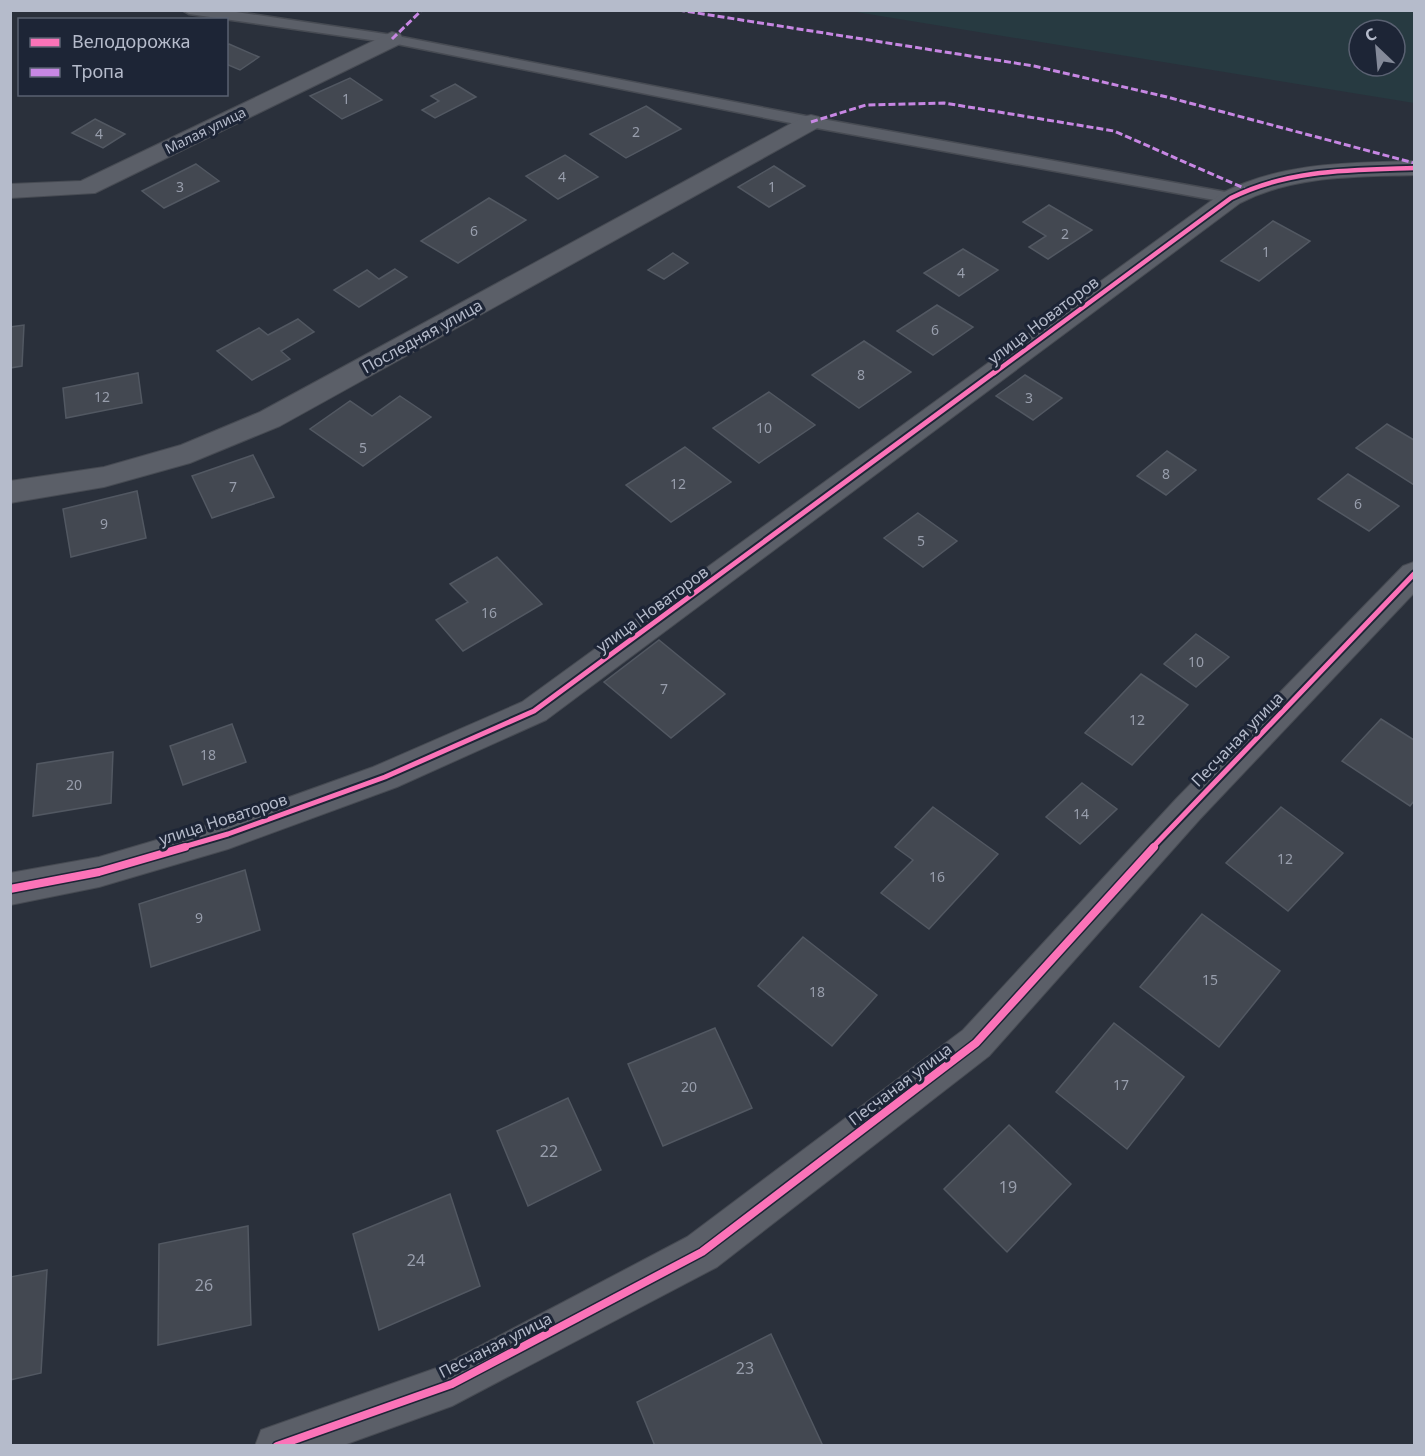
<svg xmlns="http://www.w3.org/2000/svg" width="1425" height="1456" viewBox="0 0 1425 1456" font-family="'Noto Sans',sans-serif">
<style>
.green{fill:#273a41;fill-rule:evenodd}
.building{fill:#434851;stroke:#525862;stroke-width:1.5}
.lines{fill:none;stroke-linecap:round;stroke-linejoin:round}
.service-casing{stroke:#474b53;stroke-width:3}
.minor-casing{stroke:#474b53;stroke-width:2}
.service{fill:#5b5f68;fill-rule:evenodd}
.minor{fill:#5b5f68;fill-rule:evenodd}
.quiet{stroke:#c787e3;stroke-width:3;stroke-dasharray:7 3;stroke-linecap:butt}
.cycleway-far2-casing{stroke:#1d2536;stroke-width:8}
.cycleway-far1-casing{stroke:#1d2536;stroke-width:9}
.cycleway-casing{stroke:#1d2536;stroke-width:11}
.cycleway-far2{stroke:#fb73b8;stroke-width:4.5}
.cycleway-far1{stroke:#fb73b8;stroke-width:5}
.cycleway{stroke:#fb73b8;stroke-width:8}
.labels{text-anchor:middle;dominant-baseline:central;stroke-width:6;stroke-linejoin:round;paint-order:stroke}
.number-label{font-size:14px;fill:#989eac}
.far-street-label{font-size:14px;fill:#b5bbcb;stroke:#1d2536}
.street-label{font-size:16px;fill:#b5bbcb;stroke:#1d2536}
.near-number-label{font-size:16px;fill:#989eac}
</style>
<rect width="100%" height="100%" fill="#2a303b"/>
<path class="green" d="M850,11H1414V103ZM1359,30H1395V66H1359Z"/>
<g class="building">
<path d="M229,44L259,57L240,70L226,64V46Z"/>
<path d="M350,78L382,100L342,119L310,96Z"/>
<path d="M455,84L476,97L435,118L422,110L439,101L431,96Z"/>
<path d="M646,106L681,129L626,158L590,134Z"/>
<path d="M95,119L125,134L103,148L72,133Z"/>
<path d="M565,155L598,177L558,199L526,176Z"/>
<path d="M196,164L219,181L164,208L142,191Z"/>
<path d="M774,166L805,186L769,207L738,187Z"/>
<path d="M489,198L526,220L458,263L421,241Z"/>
<path d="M1049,205L1092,230L1048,259L1029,247L1046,236L1023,222Z"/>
<path d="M1273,221L1310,241L1259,281L1221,261Z"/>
<path d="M963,249L998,270L959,296L924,273Z"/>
<path d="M673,253L688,263L664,279L648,270Z"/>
<path d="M395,269L407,277L359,307L334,290L367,270L379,279Z"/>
<path d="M937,305L973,327L933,355L897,331Z"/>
<path d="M298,319L314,332L281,351L290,359L252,380L217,351L259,328L268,335Z"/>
<path d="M24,325L22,366L10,368V327Z"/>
<path d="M864,341L911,372L859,408L812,375Z"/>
<path d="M138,373L142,403L66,418L63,388Z"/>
<path d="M1025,375L1062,398L1033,420L996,396Z"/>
<path d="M769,392L815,425L759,463L713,428Z"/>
<path d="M400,396L431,417L363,466L310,429L350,401L372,416Z"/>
<path d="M1387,424L1414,440V485L1356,448Z"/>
<path d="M685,447L731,482L671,522L626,485Z"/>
<path d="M1167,451L1196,470L1166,495L1137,476Z"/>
<path d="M253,455L274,497L212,518L192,476Z"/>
<path d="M1348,474L1399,506L1369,531L1318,499Z"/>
<path d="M137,491L146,538L71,557L63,509Z"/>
<path d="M918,513L957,541L923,567L884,538Z"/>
<path d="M497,557L542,604L463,651L436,620L468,602L450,584Z"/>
<path d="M1196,634L1229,657L1196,687L1164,664Z"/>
<path d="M659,640L725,694L671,738L604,682Z"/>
<path d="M1141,674L1188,705L1132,765L1085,733Z"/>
<path d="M1381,719L1414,740V801L1410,806L1342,761Z"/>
<path d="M232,724L246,762L183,785L170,746Z"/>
<path d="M113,752L111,803L33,816L37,764Z"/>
<path d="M1082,783L1117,809L1080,844L1046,817Z"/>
<path d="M933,807L998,854L929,929L881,893L913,860L895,847Z"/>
<path d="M1281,807L1343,853L1288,911L1226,863Z"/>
<path d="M245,870L260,930L151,967L139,904Z"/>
<path d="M1202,914L1280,971L1219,1047L1140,987Z"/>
<path d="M803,937L877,995L832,1046L758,986Z"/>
<path d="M1114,1023L1184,1077L1127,1149L1056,1092Z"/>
<path d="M715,1028L752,1108L663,1146L628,1064Z"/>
<path d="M568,1098L601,1170L528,1206L497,1131Z"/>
<path d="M1009,1125L1071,1184L1007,1252L944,1189Z"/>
<path d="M450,1194L480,1286L379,1330L353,1234Z"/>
<path d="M248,1226L251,1325L158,1345L159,1244Z"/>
<path d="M47,1270L41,1373L10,1380V1277Z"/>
<path d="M771,1334L823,1446H655L637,1402Z"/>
</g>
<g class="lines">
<defs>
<path id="service" d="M182,10H223L392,35L811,117L1231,193L1239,198L1231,203L811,127L392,43L189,14Z"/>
<g id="minor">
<path d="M392,32L400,34L403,39L400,44L95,193L10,198V184L81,181Z"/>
<path d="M811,115L819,117L823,122L819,127L280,426L190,463L104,487L10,503V481L104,467L181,445L260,412L803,117Z"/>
<path d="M1414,161V175C1354,177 1295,175 1240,203L546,720L397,787L228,849L99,887L10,905V873L99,857L228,819L373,767L522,702L1222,193C1283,162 1348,163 1414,161Z"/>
<path d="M1414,562V593L1200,819L989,1056L717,1267L452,1406L341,1446H255L261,1430L442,1366L687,1237L963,1030L1176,799L1403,566Z"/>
</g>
</defs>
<use href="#service" class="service-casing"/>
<use href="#minor" class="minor-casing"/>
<use href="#service" class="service"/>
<use href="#minor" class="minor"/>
<g class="quiet">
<path d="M678,10L1034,66L1167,97L1414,163"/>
<path d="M392,39L422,10"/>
<path d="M811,122L866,105L944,103L1114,131L1246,189"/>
</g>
<defs>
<path id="cycleway-far2" d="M994,373L1231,198C1289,169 1351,170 1414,168"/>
<g id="cycleway-far1">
<path d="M180,848L228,834L385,777L534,711L996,371"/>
<path d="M1152,848L1414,574"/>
</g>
<g id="cycleway">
<path d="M10,889L99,872L185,847"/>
<path d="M277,1446L452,1384L702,1252L976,1043L1154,847"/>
</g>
</defs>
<use href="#cycleway-far2" class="cycleway-far2-casing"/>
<use href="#cycleway-far1" class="cycleway-far1-casing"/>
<use href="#cycleway" class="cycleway-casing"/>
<use href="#cycleway-far2" class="cycleway-far2"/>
<use href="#cycleway-far1" class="cycleway-far1"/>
<use href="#cycleway" class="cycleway"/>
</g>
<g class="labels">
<g class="number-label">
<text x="346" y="98">1</text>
<text x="636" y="131">2</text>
<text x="99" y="133">4</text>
<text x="562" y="176">4</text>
<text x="180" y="186">3</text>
<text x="772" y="186">1</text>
<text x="474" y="230">6</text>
<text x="1065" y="233">2</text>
<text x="1266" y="251">1</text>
<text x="961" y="272">4</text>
<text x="935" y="329">6</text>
<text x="861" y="374">8</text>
<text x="102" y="396">12</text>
<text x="1029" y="397">3</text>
<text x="764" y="427">10</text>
<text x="363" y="447">5</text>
<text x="1166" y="473">8</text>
<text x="678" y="483">12</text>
<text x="233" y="486">7</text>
<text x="1358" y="503">6</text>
<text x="104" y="523">9</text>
<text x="921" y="540">5</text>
<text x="489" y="612">16</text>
<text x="1196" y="661">10</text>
<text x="664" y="688">7</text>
<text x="1137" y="719">12</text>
<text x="208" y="754">18</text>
<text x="74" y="784">20</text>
<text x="1081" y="813">14</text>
<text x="1285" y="858">12</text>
<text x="937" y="876">16</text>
<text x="199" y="917">9</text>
<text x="1210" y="979">15</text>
<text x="817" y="991">18</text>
<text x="1121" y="1084">17</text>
<text x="689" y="1086">20</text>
</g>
<g class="far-street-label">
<text transform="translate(205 130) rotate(-26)">Малая улица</text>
</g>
<g class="street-label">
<text transform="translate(1043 320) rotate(-37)">улица Новаторов</text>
<text transform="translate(422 336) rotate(-29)">Последняя улица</text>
<text transform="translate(652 609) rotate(-36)">улица Новаторов</text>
<text transform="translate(1237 739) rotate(-46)">Песчаная улица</text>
<text transform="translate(223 819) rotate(-18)">улица Новаторов</text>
<text transform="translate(900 1084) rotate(-37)">Песчаная улица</text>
<text transform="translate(495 1345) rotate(-27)">Песчаная улица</text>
</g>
<g class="near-number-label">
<text x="549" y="1151">22</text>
<text x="1008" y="1187">19</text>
<text x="416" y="1260">24</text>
<text x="204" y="1285">26</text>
<text x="745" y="1368">23</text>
</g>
</g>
<rect width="1425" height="1456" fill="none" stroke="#b5bbcb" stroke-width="24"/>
<rect x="18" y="18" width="210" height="78" fill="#1d2536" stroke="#5a6172" stroke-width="1.5"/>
<rect x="30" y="38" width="30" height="9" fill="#fb73b8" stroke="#5a6172" stroke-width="1.5"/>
<text x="72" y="48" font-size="18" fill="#b5bbcb">Велодорожка</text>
<rect x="30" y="68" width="30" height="9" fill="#c787e3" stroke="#5a6172" stroke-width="1.5"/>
<text x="72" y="78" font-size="18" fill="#b5bbcb">Тропа</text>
<g transform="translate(1377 48) rotate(334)"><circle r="28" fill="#1d2536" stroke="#5a6172" stroke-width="1.5"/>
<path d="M0-4.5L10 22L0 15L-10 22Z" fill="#848a99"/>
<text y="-9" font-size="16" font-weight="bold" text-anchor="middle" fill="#b5bbcb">С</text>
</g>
</svg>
